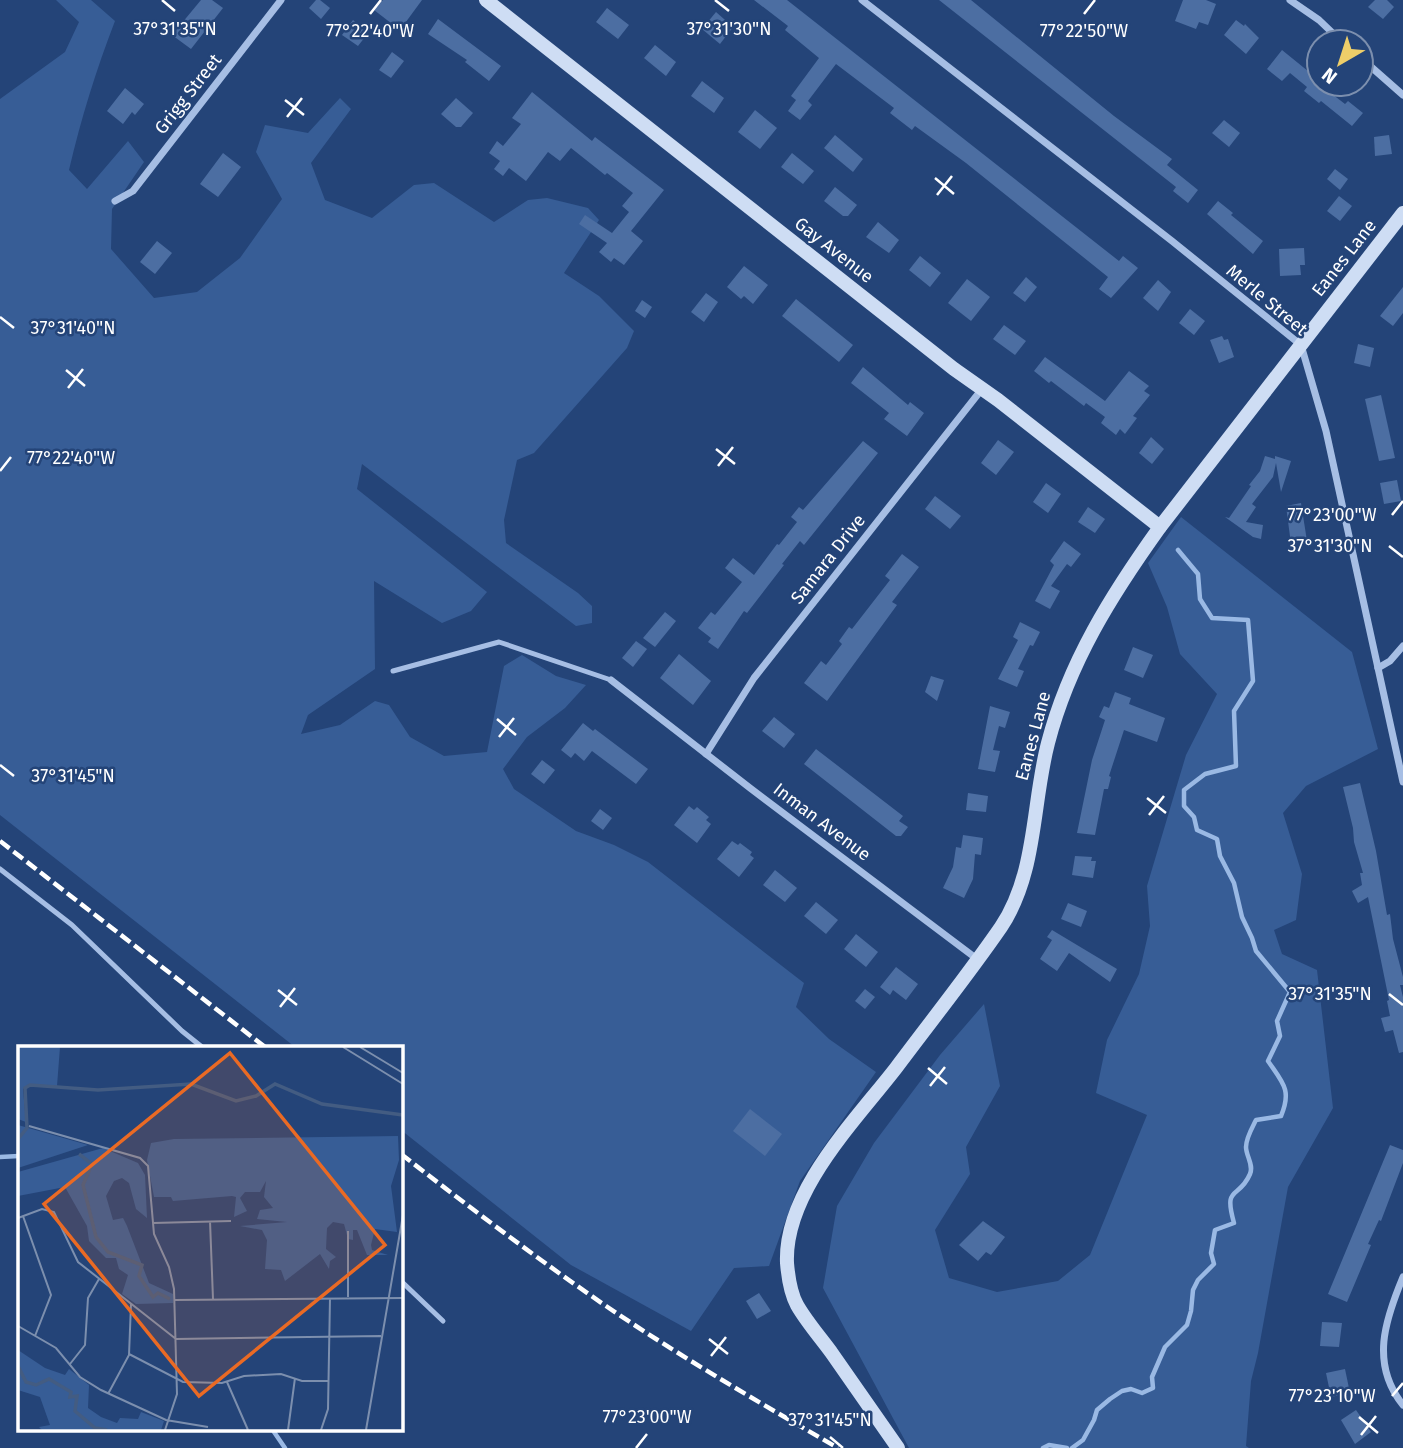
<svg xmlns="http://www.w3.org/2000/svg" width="1403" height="1448" viewBox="0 0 1403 1448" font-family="'Fira Sans',sans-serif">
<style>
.green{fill:#375d96}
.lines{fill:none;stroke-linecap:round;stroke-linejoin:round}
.stream{stroke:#9ab9e4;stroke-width:4.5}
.building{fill:#4c6ea2}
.lane{stroke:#a6bee4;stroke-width:5}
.street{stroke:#a6bee4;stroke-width:7}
.secondary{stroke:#ceddf4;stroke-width:14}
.rail{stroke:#fff;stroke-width:4.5;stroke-dasharray:12 5;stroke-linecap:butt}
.ticks{fill:none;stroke:#fff;stroke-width:2.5}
.labels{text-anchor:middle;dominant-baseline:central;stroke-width:5;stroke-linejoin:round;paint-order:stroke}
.street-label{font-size:18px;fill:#fff;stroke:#244478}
.inset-river{fill:none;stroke:#435c82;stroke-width:3.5}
.inset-road{fill:none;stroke:#7c8fae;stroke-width:2}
.view{fill:#ea6a24;fill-opacity:0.15;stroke:#ea6a24;stroke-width:3.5}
.inset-edge{fill:none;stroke:#fff;stroke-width:3.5}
.ticks-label{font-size:18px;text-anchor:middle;fill:#fff;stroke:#244478;stroke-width:5;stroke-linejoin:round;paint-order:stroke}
</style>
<rect width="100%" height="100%" fill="#244478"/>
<g class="green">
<path d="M56,0H91L115,21C96,70 81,119 69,170L87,189L128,141L144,162L112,209L111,249L154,298L197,292L240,258L282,199L256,152L265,125L308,133L340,98L351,109L311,163L325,200L372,218L414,185L434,183L494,222L528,200L547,198L588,208L599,220L564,273L599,296L634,331L627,348L534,453L517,460L504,520L506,543L578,593L592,606V623L576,626L362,464L357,489L487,592L471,611L442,623L374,581L375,669L308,715L301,734L340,725L375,701L389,705L410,737L444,756L487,752L504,666L522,655L556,676L586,685L565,708L527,737L503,769L514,789L576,831L614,845L648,862L804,983L796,1007L829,1039L876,1072L800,1181L769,1266L734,1268L691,1331L571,1265L401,1130V1047H295L0,815V99L65,52L79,22Z"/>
<path d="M1181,517L1352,652L1378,749L1306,786L1283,813L1302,874L1296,920L1274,930L1282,954L1317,970L1333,1108L1288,1187L1258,1353L1251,1381L1246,1446L1249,1448H909L823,1288L837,1206L874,1143L940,1055L984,1004L1000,1086L966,1147L970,1174L935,1230L949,1278L997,1292L1058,1281L1090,1255L1147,1115L1096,1093L1107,1040L1139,974L1150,926L1147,886L1186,755L1217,694L1180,654L1167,607L1148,563Z"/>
</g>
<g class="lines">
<g class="stream">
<path d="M0,1157L19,1156"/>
<path d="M272,1429L285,1448"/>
<path d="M1043,1448L1049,1445L1067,1448"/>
<path d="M1072,1448L1083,1440L1094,1420L1097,1410L1110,1399L1122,1391L1131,1389L1142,1393L1153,1388L1152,1377L1165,1347L1187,1325L1191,1311L1193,1290L1198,1280L1214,1264L1211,1253L1215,1230L1234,1223C1223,1184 1239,1200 1250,1174C1254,1165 1246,1156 1246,1147C1246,1138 1252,1128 1256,1120L1281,1116C1292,1090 1283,1083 1268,1061L1280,1036L1277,1021L1290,992L1256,951L1252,938L1242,917L1234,883L1220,856L1217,839L1197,830L1194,817L1184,806V790L1205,774L1236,766L1234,711L1253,681L1248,620L1212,618L1200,599L1198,574L1178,550"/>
</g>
</g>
<g class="building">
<path d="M201,0H212L223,8L191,49L172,35Z"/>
<path d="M316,0H320L330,8L321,19L309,8Z"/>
<path d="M383,0H422L400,30L374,10Z"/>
<path d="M754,0H787L1119,261L1123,256L1138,268L1111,298L1099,289L1108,277L966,163L915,126L912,130L890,113L894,108L836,64L808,101L812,105L800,120L788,111L796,100L791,96L819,58L785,30L788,26Z"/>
<path d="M939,0H971L1114,116L1172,159L1167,165L1198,190L1188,203L1173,191L1176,187Z"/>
<path d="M1183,0H1206L1216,4L1208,25L1199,22L1196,29L1175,21Z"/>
<path d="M1375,0H1387L1394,7L1383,19L1368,7Z"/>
<path d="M607,8L629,25L618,39L596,22Z"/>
<path d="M716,12L733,27L720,44L702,29Z"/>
<path d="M438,19L501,66L489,81L465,62L467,60L428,34Z"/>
<path d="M353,20L364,29L361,34L365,37L358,46L342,35Z"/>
<path d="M1236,20L1244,26L1245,24L1259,38L1246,54L1224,35Z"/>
<path d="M655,45L676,62L666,76L644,58Z"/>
<path d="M1282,50L1319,80V84L1345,104L1348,101L1363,113L1352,126L1321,101L1319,103L1304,91L1307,87L1290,73L1282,81L1267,69Z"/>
<path d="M392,52L404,61L391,78L379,70Z"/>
<path d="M702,81L724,98L714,113L691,96Z"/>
<path d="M125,88L144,104L135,115L132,112L123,124L107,111Z"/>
<path d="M532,92L592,141L595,137L664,190L631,231L643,241L624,265L614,258L611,262L599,252L607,243L579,224L585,215L612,233L629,212L622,206L633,193L607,173L605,175L571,148L560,161L548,152L526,181L509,168L503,176L494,169L500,161L489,153L497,141L503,146L521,124L512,118Z"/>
<path d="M456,98L473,113L461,127H456L441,114Z"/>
<path d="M755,110L777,128L760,149L738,132Z"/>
<path d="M1224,120L1240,133L1229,147L1212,133Z"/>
<path d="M835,135L863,159L853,172L824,148Z"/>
<path d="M1389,135L1392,154L1375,156L1374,137Z"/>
<path d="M223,153L241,167L218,197L200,184Z"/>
<path d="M792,153L814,171L803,184L781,167Z"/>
<path d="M1335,169L1348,179L1340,190L1327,179Z"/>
<path d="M835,187L857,205L848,216H843L824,201Z"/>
<path d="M1339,196L1352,206L1340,221L1327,211Z"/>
<path d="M1218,201L1233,213L1231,215L1263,241L1253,254L1207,214Z"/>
<path d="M878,222L899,240L889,253L866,237Z"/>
<path d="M157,241L172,253L155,274L140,262Z"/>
<path d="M1304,248L1305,265H1300L1301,275L1280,276L1279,249Z"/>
<path d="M920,256L941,273L930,287L909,270Z"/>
<path d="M744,266L768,285L753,304L744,296L741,299L727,287Z"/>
<path d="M1026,277L1037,287L1025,302L1013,293Z"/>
<path d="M967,279L990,297L971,321L948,303Z"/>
<path d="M1158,280L1171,292L1158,311L1143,298Z"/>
<path d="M1403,287V313L1393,326L1380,316Z"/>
<path d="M706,293L718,302L704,322L691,312Z"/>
<path d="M796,299L853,345L839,362L782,316Z"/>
<path d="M642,300L652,307L645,318L635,311Z"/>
<path d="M1190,309L1205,321L1194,335L1179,323Z"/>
<path d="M1004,325L1026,341L1015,355L993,339Z"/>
<path d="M1222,336L1224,340L1228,339L1234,357L1219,363L1210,340Z"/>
<path d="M1358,344L1374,348L1370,367L1354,363Z"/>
<path d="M1045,357L1105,401L1129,371L1149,386L1144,391L1150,395L1133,416L1137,418L1125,434L1120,429L1116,435L1101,423L1105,417L1086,403L1084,406L1051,381L1049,383L1034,371Z"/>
<path d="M863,367L908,405L910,402L924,413L907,436L884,419L889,413L851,383Z"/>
<path d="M1381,395L1395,458L1379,461L1365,399Z"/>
<path d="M1151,437L1164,449L1152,464L1139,453Z"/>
<path d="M998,440L1014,452L996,475L981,463Z"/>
<path d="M863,441L878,453L804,545L800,541L782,564L784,565L747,613L744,611L718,649L708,642L711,638L698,628L711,612L715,615L742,582L725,568L733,558L754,575L777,544L779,545L797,522L791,517L799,507L803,510Z"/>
<path d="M1265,456L1275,459V456L1291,461L1281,492L1276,463L1273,477L1252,504L1256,507L1246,522L1263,525L1261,539L1253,537L1225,517L1229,518L1251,486L1249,485L1260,471Z"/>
<path d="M1397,480L1401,501L1384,504L1380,483Z"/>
<path d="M1046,483L1061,494L1048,513L1033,502Z"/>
<path d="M935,496L961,516L950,529L925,509Z"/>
<path d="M1301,503L1307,541L1291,544L1286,506Z"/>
<path d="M1088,507L1105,519L1095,533L1078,522Z"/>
<path d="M1064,541L1081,554L1071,567L1067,564L1051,586L1060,591L1050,609L1035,601L1054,565L1050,561Z"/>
<path d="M902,554L919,567L892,602L897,605L827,701L804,683L821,661L826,665L842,644L839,641L849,627L852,629L890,580L885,576Z"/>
<path d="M665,612L676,621L655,647L643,638Z"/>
<path d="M1020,622L1040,632L1033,646L1030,645L1018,669L1024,671L1017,687L998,679L1018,640L1013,637Z"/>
<path d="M636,641L647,649L633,667L622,658Z"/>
<path d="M1133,647L1153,655L1143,678L1124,670Z"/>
<path d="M679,654L711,681L693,705L660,678Z"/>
<path d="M931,676L944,680L937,701L925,692Z"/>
<path d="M1115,692L1131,698L1129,704L1165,718L1157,742L1124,730L1109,776L1111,777L1108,789H1104L1095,835L1077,833L1092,760L1105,720L1099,717L1104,706L1109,708Z"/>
<path d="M990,706L1010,712L1005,728L999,726L993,750L1000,751L995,772L978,769Z"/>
<path d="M774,717L795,734L784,748L762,731Z"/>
<path d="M583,723L593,731L595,729L648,769L636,784L592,751L584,761L575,753L571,758L561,750Z"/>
<path d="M816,749L903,816L899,821L908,827L901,836H896L804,764Z"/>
<path d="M542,760L555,770L544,784L531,774Z"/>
<path d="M1360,783L1376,851L1387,915L1390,914L1393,939L1403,977V985H1400L1403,997V1052L1399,1053L1393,1030L1385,1032L1381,1018L1390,1016L1387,1001L1389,1000L1368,897L1358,903L1352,891L1362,885L1360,873H1363L1354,842L1353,828L1343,787Z"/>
<path d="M968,793L988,796L986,812L966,810Z"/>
<path d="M689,806L694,810L697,807L709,817L706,820L711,824L697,843L674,825Z"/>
<path d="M600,809L612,818L603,830L591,821Z"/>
<path d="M963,835L983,838L981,855L975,854L973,879L964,898L943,888L953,867L956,847L961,848Z"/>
<path d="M732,841L738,845L740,843L752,852L750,855L754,858L739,877L717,859Z"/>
<path d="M1075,856L1092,857L1091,861H1096L1093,878L1072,875Z"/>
<path d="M775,870L797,888L785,902L763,885Z"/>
<path d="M816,902L838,920L826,934L804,916Z"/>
<path d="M1068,903L1087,911L1081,927L1061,919Z"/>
<path d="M1052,930L1117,969L1110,982L1069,953L1057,971L1040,959L1052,940L1047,937Z"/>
<path d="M856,934L878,952L866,967L844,949Z"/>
<path d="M896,967L918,984L906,1000L893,990L890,995L880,987Z"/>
<path d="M865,989L875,997L865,1009L855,1001Z"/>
<path d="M750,1109L782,1134L765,1156L733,1131Z"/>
<path d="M1390,1145L1403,1150V1163L1381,1221L1379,1220L1368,1244L1371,1245L1347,1302L1328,1294Z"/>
<path d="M983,1221L1005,1237L991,1255L986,1252L978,1261L959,1245Z"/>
<path d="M759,1293L771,1311L757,1319L746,1301Z"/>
<path d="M1322,1322L1342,1323L1339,1347L1320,1346Z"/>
<path d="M1345,1369L1350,1393L1331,1397L1326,1373Z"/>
<path d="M1356,1410L1371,1432L1355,1444L1341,1420Z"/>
</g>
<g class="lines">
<g class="lane">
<path d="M393,671L499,642L611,680"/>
<path d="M0,869L72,925L182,1031L202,1047"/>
<path d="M401,1281L443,1321"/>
</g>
<g class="street">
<path d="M862,0L1172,241L1301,345L1326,431L1403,782"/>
<path d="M1290,0L1319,20L1342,42"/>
<path d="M1361,58L1403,95"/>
<path d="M115,201L133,191L281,0"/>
<path d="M1378,668L1390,661L1403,646"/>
<path d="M611,680L750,788L977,959"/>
<path d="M706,754L754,678L982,389"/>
<path d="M1403,1277C1385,1320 1370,1364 1403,1405"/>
</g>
<g class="secondary">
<path d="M486,0L954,369L998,400L1160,527"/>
<path d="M898,1448C876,1416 853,1384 831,1352C820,1337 806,1321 797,1305C791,1294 788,1275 787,1263C784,1192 855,1121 896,1068C931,1021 968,975 1001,927C1037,873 1032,804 1048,743C1069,662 1112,594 1160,527L1403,213"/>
</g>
<g class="rail">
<path d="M0,841L265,1047"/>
<path d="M401,1154C468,1206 536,1258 606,1306C681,1357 760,1403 838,1448"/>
</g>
</g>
<path class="ticks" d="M162,0L175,11M715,0L729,11M370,14L381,0M1084,14L1095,0M285,100L304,115M287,117L302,98M935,178L954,194M937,195L952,176M0,317L14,328M66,370L85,386M68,388L83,369M716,449L735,464M718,466L733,447M0,471L11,457M1392,515L1403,501M1389,546L1403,557M497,719L516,735M499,737L514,718M0,765L14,776M1147,798L1166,813M1149,815L1164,796M278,990L297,1005M1389,994L1403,1005M280,1007L295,988M928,1068L947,1084M930,1086L945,1067M709,1339L728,1354M711,1356L726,1337M1392,1396L1403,1383M1359,1417L1378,1433M1361,1435L1376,1416M830,1437L843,1448M636,1448L647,1434"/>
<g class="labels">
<g class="street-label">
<text transform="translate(188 94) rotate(-52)">Grigg Street</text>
<text transform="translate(834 250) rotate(38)">Gay Avenue</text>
<text transform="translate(1344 258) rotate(-52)">Eanes Lane</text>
<text transform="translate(1267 300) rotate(40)">Merle Street</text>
<text transform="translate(828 559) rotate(-52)">Samara Drive</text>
<text transform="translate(1033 736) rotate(-75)">Eanes Lane</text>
<text transform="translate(822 822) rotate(37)">Inman Avenue</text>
</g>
</g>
<g transform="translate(18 1046)">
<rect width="385" height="385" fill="#244478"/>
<path d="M0,1H42L39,40L12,38L5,43L8,76L0,73ZM0,79L70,99L0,122ZM380,90L381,114L373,140L379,186L357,183L353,199L354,204L370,209H349L339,184H335V194L330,193L326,178L315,176L309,182L308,203L318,211L312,215L311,223L302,208L267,235L263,224L247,223L249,194L244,184L222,180L269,176L239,173L242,164L255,162L246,151L248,135L242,146H227L222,152L229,165L216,171L218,151L214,150L155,155L153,151H136L129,114L133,97L156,93ZM85,102L120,117L127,129L129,172L118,163L111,137L104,132L96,135L88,150L95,174L105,172L109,180L131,237L155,248V257L118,258L104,248L110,229L101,223L98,212H88L71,195L69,180L47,141L0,150V126ZM0,304L27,322L47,329L51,323L71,339L70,362L83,371L99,377L102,372L120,373L123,366L146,375L143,384H24L21,381L32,379L22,351L0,344Z" fill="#375d96"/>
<path class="inset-river" d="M0,93L9,82L7,42L12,39L80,44L173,38L218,55L238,50L257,38L304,58L385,69M61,108L74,118L65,139L78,191L90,206L124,219L121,230L135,251L140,247L152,253M0,320L8,336L18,339L31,333L53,346L52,351L59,350L57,365L77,382L89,384"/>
<path class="inset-road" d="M325,1L385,38M342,1L385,27M11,80L122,112L130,120L136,188L151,221L156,243L159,348L147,384M5,170L33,249L17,290M0,172L24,163L36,166L60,216L158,293L363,290M192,175L195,253M135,177L213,175M330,251V185M157,254L385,252M0,280L38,302L62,331L83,344L148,374L190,381M111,308L165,336L204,337L226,330L263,328L284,335H311M52,318L67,299L70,252L81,233M209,336L230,384M90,348L111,309L113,258M270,384L277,332M303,384L310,363L312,252M348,384L385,169"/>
<path class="view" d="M212,7L367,199L181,350L26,158Z"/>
<rect width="385" height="385" class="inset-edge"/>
</g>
<g class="ticks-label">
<text x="175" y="35">37°31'35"N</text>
<text x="729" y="35">37°31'30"N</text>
<text x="370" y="37">77°22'40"W</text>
<text x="1084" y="37">77°22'50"W</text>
<text x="73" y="334">37°31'40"N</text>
<text x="71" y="464">77°22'40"W</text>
<text x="1332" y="521">77°23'00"W</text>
<text x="1330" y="552">37°31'30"N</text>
<text x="73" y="782">37°31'45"N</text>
<text x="1330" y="1000">37°31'35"N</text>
<text x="1332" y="1402">77°23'10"W</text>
<text x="647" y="1423">77°23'00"W</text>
<text x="830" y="1426">37°31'45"N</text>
</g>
<g transform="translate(1340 63) rotate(219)"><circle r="33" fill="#244478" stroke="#7c8fae" stroke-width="2"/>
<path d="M0-5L12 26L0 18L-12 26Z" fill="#eece69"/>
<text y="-10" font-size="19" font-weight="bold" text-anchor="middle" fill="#ffffff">N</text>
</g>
</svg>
